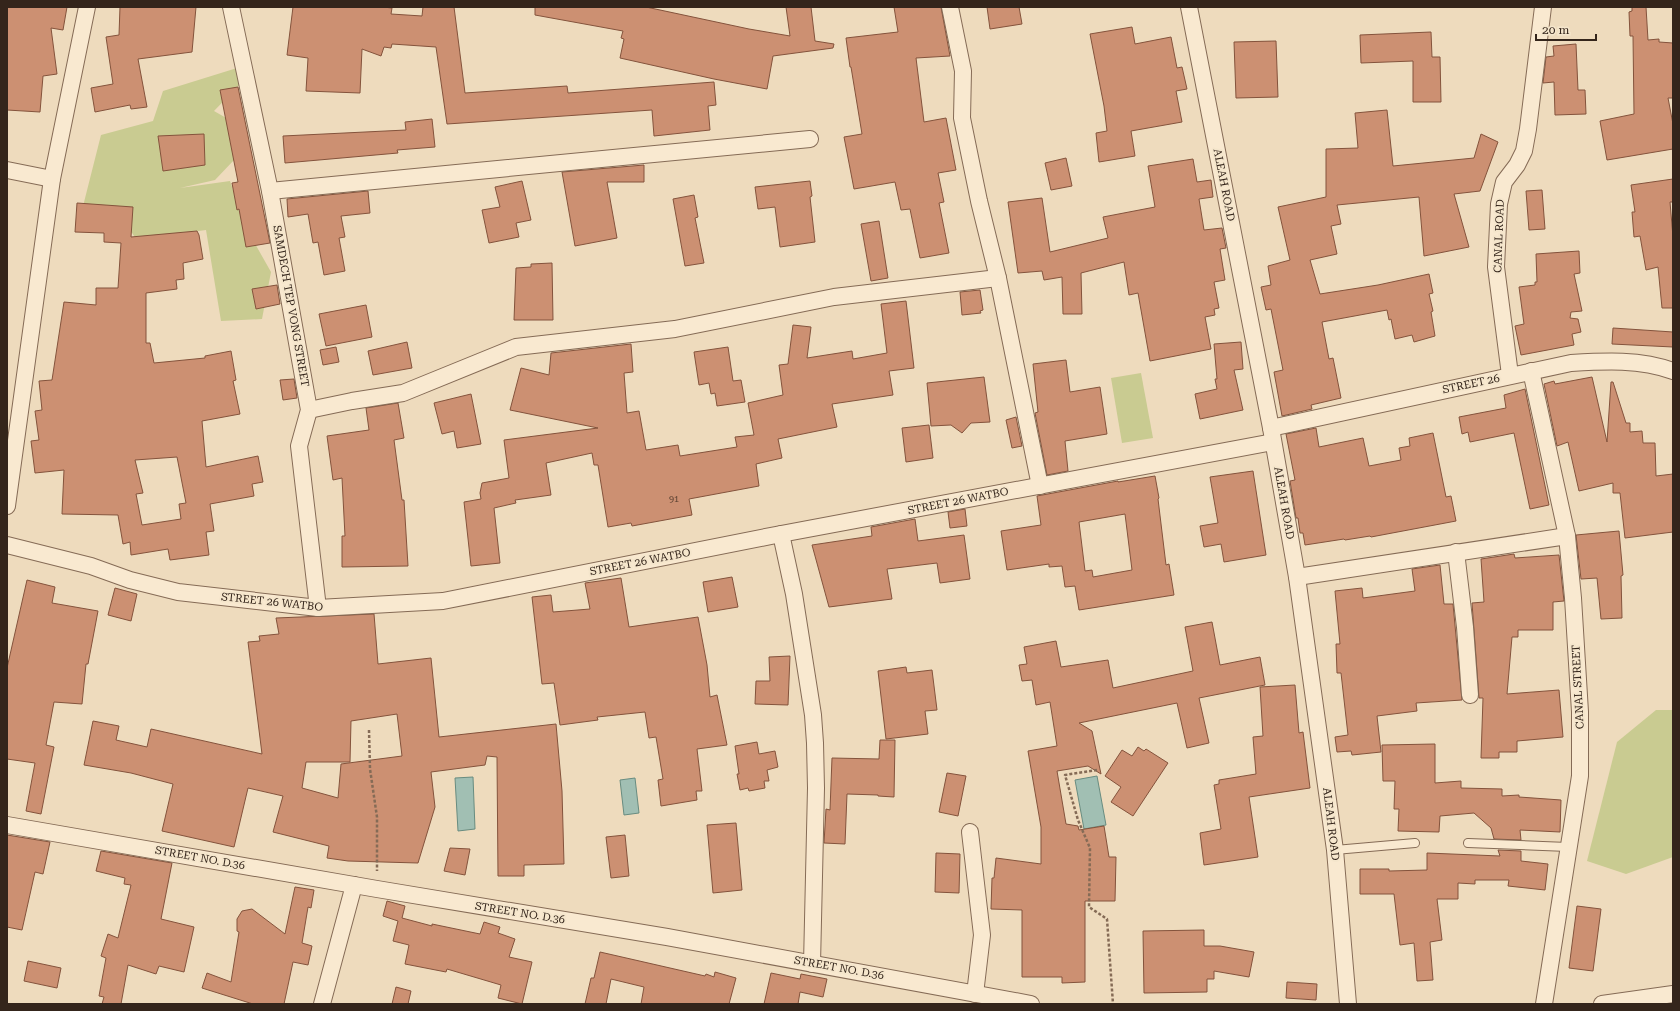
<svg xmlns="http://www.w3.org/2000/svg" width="1680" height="1011" viewBox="0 0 1680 1011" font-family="'Roboto Serif',serif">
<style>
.green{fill:#c9cb91}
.water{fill:#a1bfb3;stroke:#688c80}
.building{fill:#cc9072;stroke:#84533c;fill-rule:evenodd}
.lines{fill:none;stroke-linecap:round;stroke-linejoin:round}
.service-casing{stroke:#856b56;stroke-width:10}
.minor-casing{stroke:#856b56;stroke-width:18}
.path{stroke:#856b56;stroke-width:2.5;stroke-dasharray:3 2;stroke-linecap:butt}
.service{stroke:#f9e9d0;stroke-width:8}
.minor{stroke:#f9e9d0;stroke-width:16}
.labels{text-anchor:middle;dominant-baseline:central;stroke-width:4;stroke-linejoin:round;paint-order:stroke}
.number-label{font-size:9px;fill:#5a4031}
.street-label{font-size:11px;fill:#34251b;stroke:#f5e6cc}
</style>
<rect width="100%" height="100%" fill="#eedbbd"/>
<g class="green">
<path d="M237,68L244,80L214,111L228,119L234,160L215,180L180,188L230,181L245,226L271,272L262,319L221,321L206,230L136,239L123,219L79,222L101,135L153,121L163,91Z"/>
<path d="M1141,373L1153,438L1122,443L1111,378Z"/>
<path d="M1656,710H1673V857L1626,874L1587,861L1617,742Z"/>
</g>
<g class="water">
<path d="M1097,776L1106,825L1084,829L1075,780Z"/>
<path d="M473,777L475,829L458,831L455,778Z"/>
<path d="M635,778L639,813L624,815L620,780Z"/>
</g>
<g class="building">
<path d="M7,7H67L63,30L51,28L57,74L43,76L40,112L7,110Z"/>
<path d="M120,7H196L192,52L138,59L147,107L131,109L130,105L95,112L91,88L113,84L106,37L119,35Z"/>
<path d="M293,7H383L392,8L391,14L422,16L423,7H454L465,93L567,86L568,93L714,82L716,105L708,106L710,130L654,136L652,110L447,124L436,47L392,44L391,48L384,47L381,56L362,49L360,93L306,91L308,58L287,55Z"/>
<path d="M535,7H646L749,29L790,36L786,7H811L815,41L834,44L833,48L773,56L767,89L714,79L620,58L624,39L621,38L623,31L535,15Z"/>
<path d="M894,7H941L950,56L916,58L924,122L946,118L956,170L938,173L944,202L939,203L949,253L920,258L910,209L901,210L895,182L854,189L844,137L862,134L851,67H850L846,38L898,32Z"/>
<path d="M987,7H1019L1022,24L990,29Z"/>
<path d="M1632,7H1646L1648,40L1659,39V42L1673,43V98H1668L1673,124V149L1607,160L1600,121L1634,114L1633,36H1630L1629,12L1632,11Z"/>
<path d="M1132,27L1135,44L1171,37L1177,68L1182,67L1187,89L1176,91L1182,122L1131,131L1135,156L1099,162L1096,133L1107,131L1104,106L1090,34Z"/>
<path d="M1431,32L1432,57H1440L1441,102H1413V61L1361,63L1360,35Z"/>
<path d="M1276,41L1278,97L1236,98L1234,42Z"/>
<path d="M1576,44L1578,90H1585L1586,114L1555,115L1554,82L1543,83L1546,57L1554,56L1553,46Z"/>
<path d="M238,87L270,243L246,247L239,209L237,210L232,183L238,182L220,90Z"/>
<path d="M1387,110L1393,166L1474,158L1481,134L1498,142L1480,191L1454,194L1469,247L1424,256L1419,197L1337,205L1341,224L1331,226L1337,254L1310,260L1320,294L1378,285L1429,274L1433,293L1429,294L1433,311L1431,312L1435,336L1414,342L1412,335L1395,339L1391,319L1389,320L1387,310L1322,322L1329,359L1333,358L1341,398L1311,405L1312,409L1282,416L1274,372L1283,370L1271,309L1266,310L1261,287L1271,285L1268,266L1290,260L1278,207L1326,197V149L1358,148L1355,113Z"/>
<path d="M432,119L435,147L397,150L398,153L285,163L283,136L406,130L405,122Z"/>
<path d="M204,134L205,165L163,171L158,136Z"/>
<path d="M1066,158L1072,186L1051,190L1045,163Z"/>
<path d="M1193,159L1197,182L1211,180L1213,197L1199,199L1204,230L1222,228L1226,248L1220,249L1225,280L1214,282L1219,308L1214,309L1215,315L1205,317L1211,349L1150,361L1138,293L1129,295L1124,262L1081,273L1082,314H1063L1062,277L1044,280L1042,271L1018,273L1008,202L1042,198L1050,252L1108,238L1103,217L1155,207L1148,166Z"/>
<path d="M644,165V182H607L617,238L575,246L562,172Z"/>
<path d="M1673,179V202H1670L1673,237V308H1662L1658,267L1646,270L1640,236L1634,237L1632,212H1635L1631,185Z"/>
<path d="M522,181L531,220L516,223L519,237L489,243L482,210L500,207L495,187Z"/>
<path d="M810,181L812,196L810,197L815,242L780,247L775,207L758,209L755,187Z"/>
<path d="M1542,190L1545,229L1529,230L1526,191Z"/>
<path d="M368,191L370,213L341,216L345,237L339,238L345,271L324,275L318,242L313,243L308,214L288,217L287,199Z"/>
<path d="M694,195L698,217L695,218L704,263L685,266L673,199Z"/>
<path d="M77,203L133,207L131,237L197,231L199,235L203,259L183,263L184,279L176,280L177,289L146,293V343H150L154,363L205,358V356L231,351L236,380L233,381L240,414L202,421L206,467L258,456L263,482L252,484L254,496L210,504L214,531L206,532L209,555L170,560L168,549L131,555L130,542L123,544L118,515L62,514L64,470L35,473L31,441L39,440L35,411L42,410L39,381L52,380L64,302L96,305V288H118L121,243L104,242V233L75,232ZM177,457L186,503L179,504L181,519L142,525L136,494L143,493L135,460Z"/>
<path d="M879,221L888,278L871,281L861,224Z"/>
<path d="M1579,251L1580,273L1574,274L1582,311L1571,312L1570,318L1578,319L1581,332L1572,334L1574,345L1521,355L1515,326L1524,324L1519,287L1535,285V282H1537L1536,254Z"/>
<path d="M552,263L553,320H514L516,268L531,267V264Z"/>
<path d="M277,285L280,304L256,309L252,289Z"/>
<path d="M980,290L983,310L980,311L981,313L962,315L960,292Z"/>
<path d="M906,301L914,368L889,371L893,395L832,404L837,427L778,439L782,458L756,464L759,486L689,499L692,515L632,526L631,523L608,527L598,465H594L592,453L546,463L551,495L515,500L516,503L494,508L500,563L471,566L464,502L481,499L480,493L482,483L509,478L504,440L598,428L510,410L521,368L549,375L551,353L631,344L633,372L624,373L627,413L639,411L646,450L678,445L680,456L737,447L735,437L754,435L748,403L783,395L779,365L788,364L793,325L811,327L807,358L852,351L853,359L887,353L881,304Z"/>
<path d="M366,305L372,337L326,346L319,314Z"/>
<path d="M1613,328L1673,332V347L1612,344Z"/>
<path d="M407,342L412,368L373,375L368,351Z"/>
<path d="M1241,342L1243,369L1234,370L1243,410L1200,419L1195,394L1217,389L1215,379H1217L1214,344Z"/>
<path d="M336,347L339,362L323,365L320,350Z"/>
<path d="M728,347L733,381L741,380L745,402L717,406L715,393L711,394L709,383L699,385L694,352Z"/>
<path d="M1066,360L1070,392L1100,387L1107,434L1065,441L1068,471L1047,475L1035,413L1038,412L1033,364Z"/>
<path d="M984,377L990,422L971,423L962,433L951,425L931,426L927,383Z"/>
<path d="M1592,377L1607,442L1611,382H1613L1626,423H1630V432L1642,431L1643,443H1655L1656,476L1673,474V532L1625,538L1620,493H1613V483L1579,491L1568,442L1557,446L1544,384L1554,381L1555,384Z"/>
<path d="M294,379L297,398L283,400L280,380Z"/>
<path d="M1525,389L1549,505L1530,509L1514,433L1470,442L1468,432L1462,434L1459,417L1506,408L1504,395Z"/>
<path d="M471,394L481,444L457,448L454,431L442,434L434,403Z"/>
<path d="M398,403L404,438L394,440L402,500H404L408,566L342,567V536H345L342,478L333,480L327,436L369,430L366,408Z"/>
<path d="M1016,417L1022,446L1012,448L1006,420Z"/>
<path d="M929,425L933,458L906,462L902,428Z"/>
<path d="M1316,428L1319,447L1363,438L1369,466L1401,460L1399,448L1410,446L1409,438L1433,433L1446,497L1451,496L1456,521L1371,537L1370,536L1345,540L1344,539L1305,545L1303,533H1300L1298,518H1296L1290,481L1295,480L1286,434Z"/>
<path d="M1253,471L1266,555L1224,562L1221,544L1204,547L1200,526L1218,523L1210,477Z"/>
<path d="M1155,476L1159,498L1158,499L1166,565L1169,564L1174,595L1079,610L1075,586L1065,587L1062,566L1049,567V564L1007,570L1001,531L1041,525L1037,496L1118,481V482ZM1125,514L1132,570L1093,577L1092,570L1085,571L1079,522Z"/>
<path d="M965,509L967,526L950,528L948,512Z"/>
<path d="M915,519L918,541L964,535L970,579L940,583L937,563L887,569L892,599L829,607L812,545L872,536L871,527Z"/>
<path d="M1619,531L1623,575L1621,576L1622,618L1601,619L1597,578L1581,579L1576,535Z"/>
<path d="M1514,554L1515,558L1559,555L1564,601L1553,602V630H1518V637H1512L1507,694L1559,690L1563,737L1517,741V752H1499V758H1481L1483,698H1479L1472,603L1484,602L1481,559Z"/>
<path d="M1440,565L1444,604H1453L1462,700L1416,703L1417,711L1377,716L1381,752L1352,755L1351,751L1337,752L1335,737L1348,735L1341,673H1337L1336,644H1340L1335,591L1362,588L1363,598L1415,591L1412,569Z"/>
<path d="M732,577L738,607L708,612L703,582Z"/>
<path d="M621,578L629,627L698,617L707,665L710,697L717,695L727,745L697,749L702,791H696L697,800L661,806L658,780L663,779L656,737L649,738L645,712L597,717L598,720L560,725L554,683L542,684L532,597L551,595L553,612L590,609L585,583Z"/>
<path d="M27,580L55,587L52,603L98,611L88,664H86L82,704L54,702L46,745L54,747L41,814L26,811L35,763L7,759V668Z"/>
<path d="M115,588L137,594L131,621L108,615Z"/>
<path d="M374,614L378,664L431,658L439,737L556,724L562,791L564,864L524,865V876H498L497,757L487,756L485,765L431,772L435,807L418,863L348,861L327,858L329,846L273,832L283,796L248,788L234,847L162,831L173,784L131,773L84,765L93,721L119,726L116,740L147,747L151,729L262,754L248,642L260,641L259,636L279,634L276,618ZM397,714L402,756L341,764L338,798L302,788L306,762H350L351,721Z"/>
<path d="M1212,622L1220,665L1260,657L1265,685L1199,698L1209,743L1187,748L1177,703L1079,723L1092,731L1101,774L1088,766L1057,771L1066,824L1078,826L1079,830L1104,826L1109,857H1116L1115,901H1085V982L1062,983V977H1022V910L991,909L992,878H994L996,858L1041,864V827L1028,751L1057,746L1050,702L1036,705L1032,680L1022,681L1019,665L1027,664L1024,647L1056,641L1061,667L1108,660L1113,688L1193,671L1185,627Z"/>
<path d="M790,656L788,705L755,704L756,681H770L769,657Z"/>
<path d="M906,667L907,673L932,670L937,710L925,711L928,734L886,739L878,671Z"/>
<path d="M1295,685L1299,733L1303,732L1310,788L1249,797L1258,857L1204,865L1200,833L1221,829L1214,785L1219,784V780L1256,774L1253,737L1263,736L1260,687Z"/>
<path d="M880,740H895L894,797L878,796V795L847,794L845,844L824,843L826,809L830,810L832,758L879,759Z"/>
<path d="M757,742L759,754L775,751L778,767L767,770L769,781H764L765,788L749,791L748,788L740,790L737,774H739L735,746Z"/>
<path d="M1435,744V783L1461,781V788L1502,789V796L1519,795V797L1561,800L1560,832L1520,830L1521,840L1494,839L1491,828L1474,813L1440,816L1439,832L1398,831L1399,809H1394L1395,781H1383L1382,745Z"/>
<path d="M1138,747L1144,751L1146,749L1168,763L1133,816L1111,802L1121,787L1105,776L1122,750L1132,756Z"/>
<path d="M947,773L966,776L958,816L939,812Z"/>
<path d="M736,823L742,890L713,893L707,825Z"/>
<path d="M7,835L50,842L43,874L35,872L22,930L7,927Z"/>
<path d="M625,835L629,876L611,878L606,837Z"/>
<path d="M450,848L470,849L465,875L444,871Z"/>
<path d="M1498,850L1521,851V861L1548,864L1545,890L1508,886L1509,880H1475V884L1458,883V899H1437L1442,940L1430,942L1433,980L1417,981L1414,943L1400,945L1394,894H1360V869H1389V871L1427,870V853L1500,856Z"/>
<path d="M101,851L172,863L161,919L194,927L184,972L159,966L156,974L128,965L121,1004H102L104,997L99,996L106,958L101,956L108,934L118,938L131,885L124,884L125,878L96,871Z"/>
<path d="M936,853L960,854L959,893L935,892Z"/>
<path d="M295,887L314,890L311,908L308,907L302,943L312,946L308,965L293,962L284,1004H253L202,988L207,973L231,982L239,932L237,931V919L242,911L252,909L285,934Z"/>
<path d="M387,901L405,906L402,918L432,926V924L480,934L484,922L500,927L498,933L515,939L509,957L532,962L522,1004L498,998L501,985L447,969L446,972L405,964L409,945L393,941L398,921L383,916Z"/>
<path d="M1577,906L1601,909L1593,971L1569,968Z"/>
<path d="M1204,930V946H1220L1254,952L1249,977L1214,971V979H1207V992L1144,993L1143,931Z"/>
<path d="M600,952L705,976L706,974L714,977L715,972L736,978L729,1004H641L644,987L611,979L606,1004H585L591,978H594Z"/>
<path d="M28,961L61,968L57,988L24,981Z"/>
<path d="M771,973L800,979L801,974L827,979L823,997L800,992L798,1004H764Z"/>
<path d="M1287,982L1317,984L1316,1000L1286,998Z"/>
<path d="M396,987L411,991L408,1004H392Z"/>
</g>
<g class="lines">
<defs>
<g id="service">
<path d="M1468,843L1568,847"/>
<path d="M1335,850L1415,843"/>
</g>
<g id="minor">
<path d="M231,7L270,191L309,410L299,446L318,608"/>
<path d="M950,7L963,71L962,118L979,201L998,278L1040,486"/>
<path d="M1189,7L1271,428L1297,577L1335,850L1348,1004"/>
<path d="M7,170L52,179"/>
<path d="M270,191L810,139"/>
<path d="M1531,371L1567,536L1573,598L1580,712V776L1544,1004"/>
<path d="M1510,375L1496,267L1499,204L1504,182L1517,165L1524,151L1528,129L1543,7"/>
<path d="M309,410L352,401L403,393L516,347L675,329L834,297L998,278"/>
<path d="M1271,428L1571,363C1605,361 1640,359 1673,371"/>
<path d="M7,506L52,179L87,7"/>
<path d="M781,534L794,594L813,715L815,743L816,788L812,964"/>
<path d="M7,545L91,566L130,580L178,592L318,608L443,601L781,534L1273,442"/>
<path d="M1456,552L1465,627L1470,695"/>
<path d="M1297,577L1567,536"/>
<path d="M7,825L377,889L667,937L1031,1004"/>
<path d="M970,832L982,935L975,994"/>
<path d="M322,1004L354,885"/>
<path d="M1602,1004L1673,994"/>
</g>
</defs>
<use href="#service" class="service-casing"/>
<use href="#minor" class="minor-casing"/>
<g class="path">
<path d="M369,730L370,769L377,817V871"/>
<path d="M1097,770L1065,775L1078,820L1090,848L1089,907L1107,919L1113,1004"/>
</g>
<use href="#service" class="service"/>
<use href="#minor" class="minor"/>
</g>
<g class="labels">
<g class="number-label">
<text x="674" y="499">91</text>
</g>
<g class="street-label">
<text transform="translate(1224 185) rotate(79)">ALEAH ROAD</text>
<text transform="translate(1499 236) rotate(-88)">CANAL ROAD</text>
<text transform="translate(291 306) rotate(80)">SAMDECH TEP VONG STREET</text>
<text transform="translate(1471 384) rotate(-12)">STREET 26</text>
<text transform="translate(958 501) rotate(-11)">STREET 26 WATBO</text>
<text transform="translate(1284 503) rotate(80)">ALEAH ROAD</text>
<text transform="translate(640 562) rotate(-11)">STREET 26 WATBO</text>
<text transform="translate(272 602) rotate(6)">STREET 26 WATBO</text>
<text transform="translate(1578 687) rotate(-93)">CANAL STREET</text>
<text transform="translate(1331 824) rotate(83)">ALEAH ROAD</text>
<text transform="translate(200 858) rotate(10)">STREET NO. D.36</text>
<text transform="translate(520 913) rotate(9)">STREET NO. D.36</text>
<text transform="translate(839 968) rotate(10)">STREET NO. D.36</text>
</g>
</g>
<rect width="1680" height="1011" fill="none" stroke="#34251b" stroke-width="16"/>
<path d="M1536 34v6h60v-6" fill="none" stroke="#34251b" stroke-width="2"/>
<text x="1542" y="34" font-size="12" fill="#34251b" stroke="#f5e6cc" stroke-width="3" paint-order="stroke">20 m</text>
</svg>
